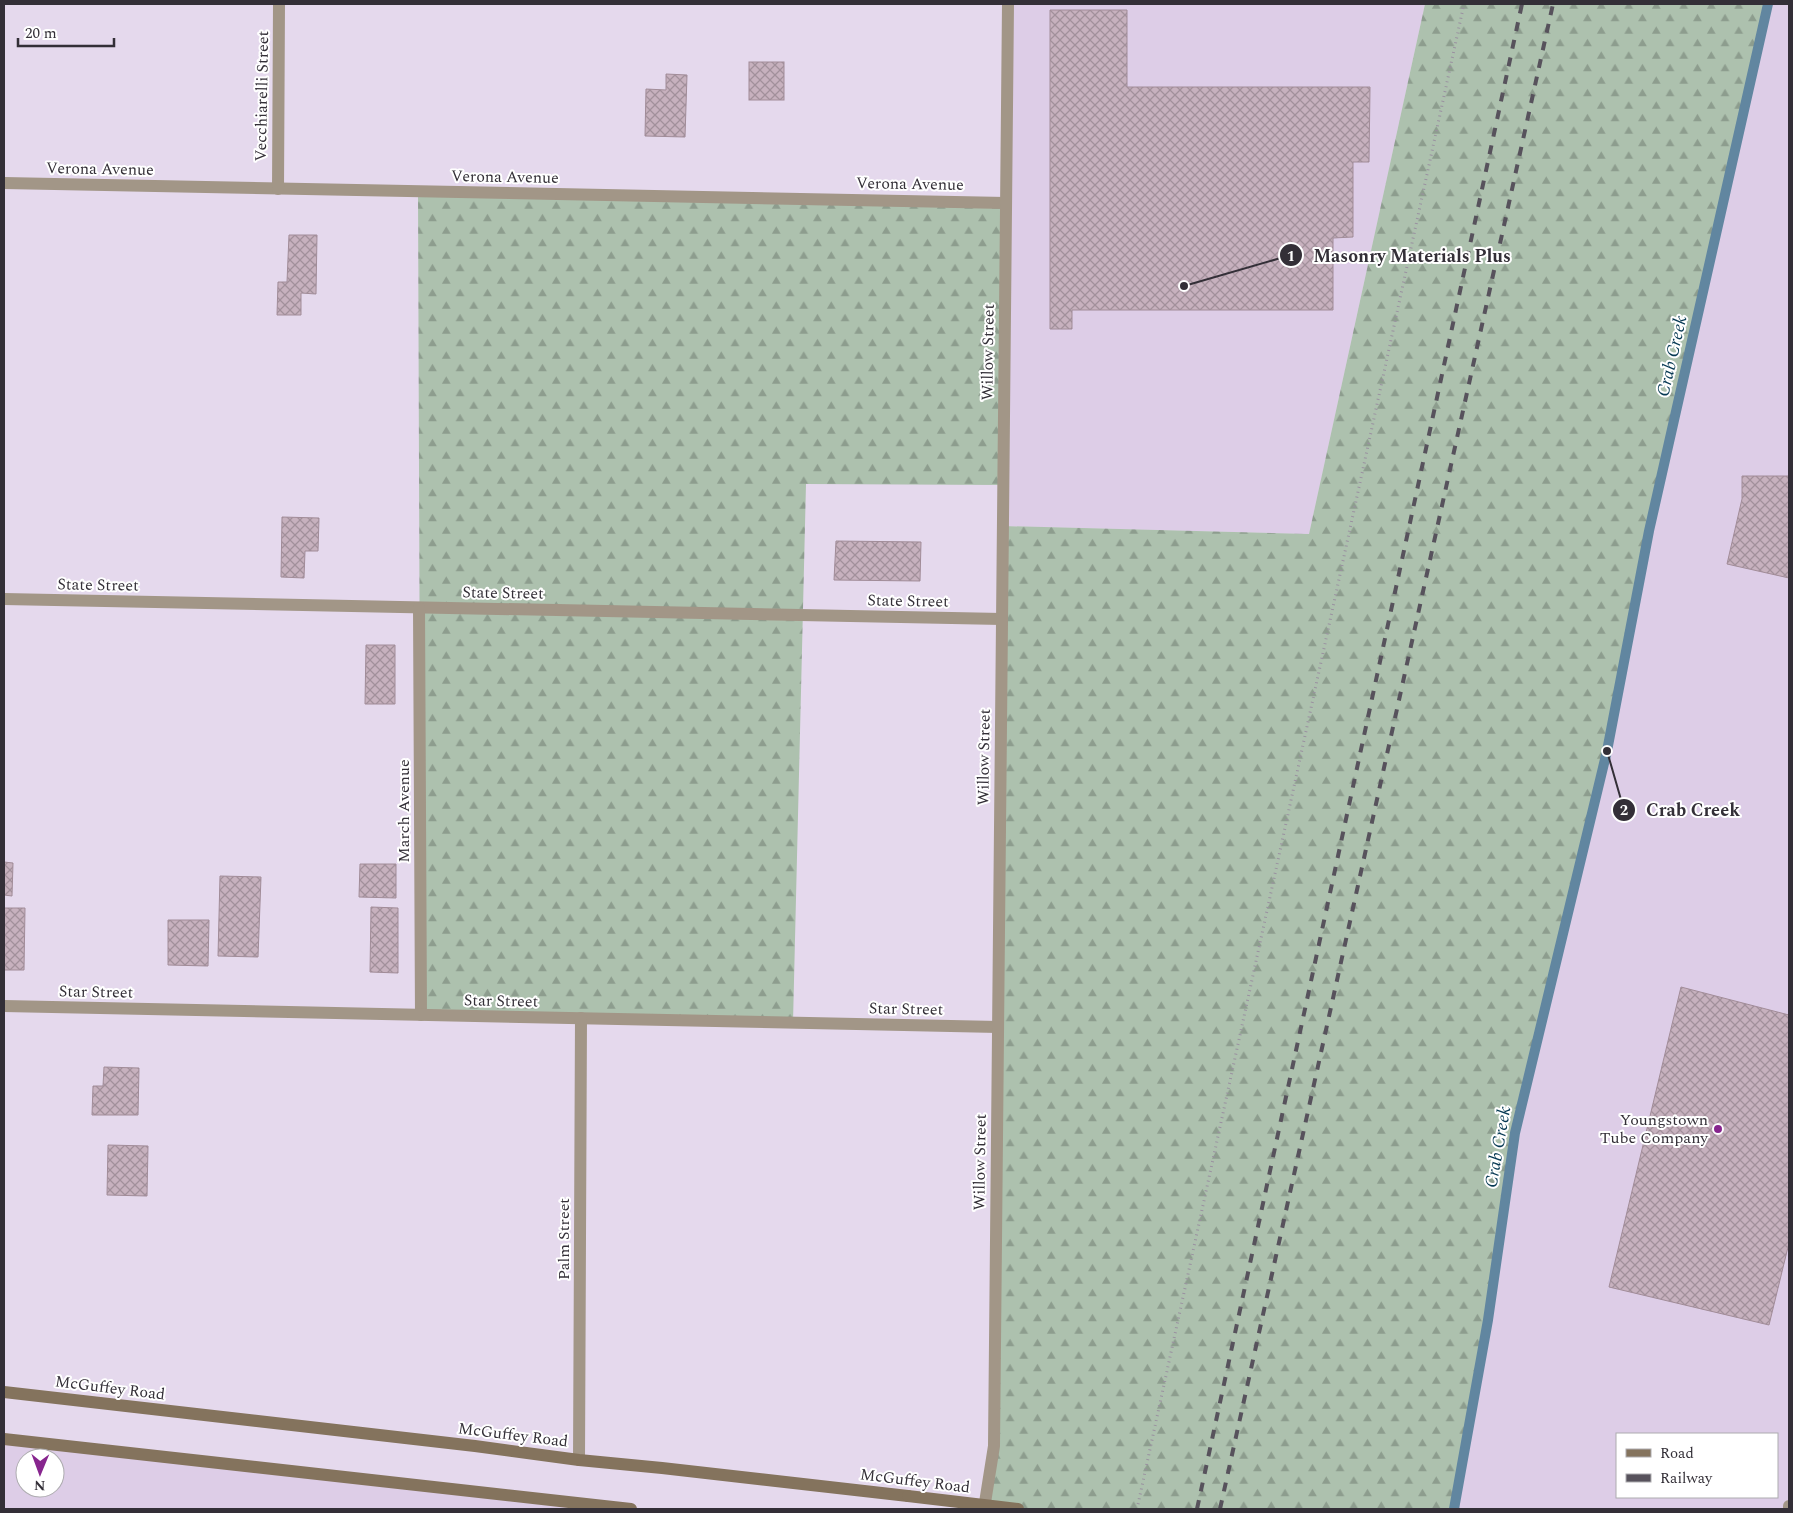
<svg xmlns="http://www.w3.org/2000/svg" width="1793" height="1513" viewBox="0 0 1793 1513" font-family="Spectral,serif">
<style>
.built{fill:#ddcde7;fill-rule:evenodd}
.forest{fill:url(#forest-firs)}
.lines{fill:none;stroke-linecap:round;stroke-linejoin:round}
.stream{stroke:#6186a0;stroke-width:10}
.building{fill:url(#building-cross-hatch);stroke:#a18c98}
.path{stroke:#9a91a0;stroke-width:3;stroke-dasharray:1 4;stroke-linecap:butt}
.minor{stroke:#a29687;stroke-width:12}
.tertiary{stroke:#a29687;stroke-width:12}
.secondary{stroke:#84735d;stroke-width:12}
.rail{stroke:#57525c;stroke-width:4;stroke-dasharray:9 9;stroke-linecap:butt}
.secondary-bridge{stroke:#84735d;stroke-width:12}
.poi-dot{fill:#87258e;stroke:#fff;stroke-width:2}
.labels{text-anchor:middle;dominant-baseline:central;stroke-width:4;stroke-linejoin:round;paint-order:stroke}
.street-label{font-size:16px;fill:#332f37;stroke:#fff}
.poi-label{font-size:16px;fill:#332f37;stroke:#fff;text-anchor:end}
.water-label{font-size:18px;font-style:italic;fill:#053853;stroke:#fff}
.leader{fill:none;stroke:#332f37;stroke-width:2}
.callout-dot{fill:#332f37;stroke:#fff;stroke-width:2}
.mark-label{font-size:15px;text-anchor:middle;font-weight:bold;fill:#fff}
.callout-label{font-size:18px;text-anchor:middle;font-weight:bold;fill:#332f37;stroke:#fff;stroke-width:4;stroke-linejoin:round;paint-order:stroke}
</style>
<defs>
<pattern id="forest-firs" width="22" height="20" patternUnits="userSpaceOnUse" patternTransform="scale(1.25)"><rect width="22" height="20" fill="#adc1ae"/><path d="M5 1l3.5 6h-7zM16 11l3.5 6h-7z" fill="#8d9d8e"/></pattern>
<pattern id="building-cross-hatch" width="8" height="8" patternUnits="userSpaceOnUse" patternTransform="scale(1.25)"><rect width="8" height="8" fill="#c7b1be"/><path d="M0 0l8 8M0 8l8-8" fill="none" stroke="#a2909b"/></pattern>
</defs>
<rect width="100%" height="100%" fill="#e5d9ed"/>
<g class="built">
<path d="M1008,4H1425L1309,534L1003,526Z"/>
<path d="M1768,4H1789V1509H1454L1488,1320L1515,1133L1607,751L1649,531ZM1617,1434H1777V1497H1617Z"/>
<path d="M4,1439L631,1509H4ZM25,1458H55V1488H25Z"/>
</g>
<g class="forest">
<path d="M1425,4H1768L1649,531L1607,751L1515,1133L1454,1509H984L994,1446L1003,526L1309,534Z"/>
<path d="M418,191L1006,203L1003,485L806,484L793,1023L421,1015Z"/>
</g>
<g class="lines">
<path class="stream" d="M1454,1509L1488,1320L1515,1133L1607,751L1649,531L1768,4"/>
</g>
<g class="building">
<path d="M1050,10H1127V87H1370L1369,162H1353V237L1333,238V310H1072V329H1050Z"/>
<rect x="749" y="62" width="35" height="38"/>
<path d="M666,74L687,75L685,137L645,136L646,89L666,90Z"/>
<path d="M289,235H317L316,294L301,293V315H277L278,282H287Z"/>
<path d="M1742,476H1789V578L1727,564L1742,499Z"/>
<path d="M282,517L319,518L318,551H305L304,578L281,577Z"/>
<path d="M836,541L921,542L920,581L834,580Z"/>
<path d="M366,645H395V704H365Z"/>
<path d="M4,862L13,863L12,896L4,895Z"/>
<path d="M360,864H396V898L359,897Z"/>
<path d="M220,876L261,877L258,957L218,956Z"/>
<path d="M371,907L398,908V973L370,972Z"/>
<path d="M4,908H25L24,970H4Z"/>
<path d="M168,920H209L208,966L168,965Z"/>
<path d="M1681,987L1789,1015V1243L1769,1325L1609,1287Z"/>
<path d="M104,1067L139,1068L138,1115H92L93,1086H103Z"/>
<path d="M108,1145L148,1146L147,1196L107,1195Z"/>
</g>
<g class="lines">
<path class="path" d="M1137,1509L1464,4"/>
<g class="minor">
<path d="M4,183L1006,203"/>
<path d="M278,189L279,4"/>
<path d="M4,599L1002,619"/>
<path d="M419,608L421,1015"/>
<path d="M4,1006L998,1027"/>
<path d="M579,1460L581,1018"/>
<path d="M984,1509L994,1446L1008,4"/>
</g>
<path class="tertiary" d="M1789,1509V1506"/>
<g class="secondary">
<path d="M4,1392L475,1446L579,1460L662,1468L908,1496"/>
<path d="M4,1439L631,1509"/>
</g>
<g class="rail">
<path d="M1197,1509L1522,4"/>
<path d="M1220,1509L1553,4"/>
</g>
<path class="secondary-bridge" d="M908,1496L1018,1509"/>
</g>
<circle class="poi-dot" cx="1718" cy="1129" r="5"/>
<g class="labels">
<g class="street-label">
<text transform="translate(262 96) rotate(-89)">Vecchiarelli Street</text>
<text transform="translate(100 169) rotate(1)">Verona Avenue</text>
<text transform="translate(505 177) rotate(1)">Verona Avenue</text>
<text transform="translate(910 184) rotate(1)">Verona Avenue</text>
<text transform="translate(988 352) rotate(-89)">Willow Street</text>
<text transform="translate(98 585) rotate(1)">State Street</text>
<text transform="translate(503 593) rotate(1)">State Street</text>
<text transform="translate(908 601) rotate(1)">State Street</text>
<text transform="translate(984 757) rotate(-89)">Willow Street</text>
<text transform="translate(404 811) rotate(-90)">March Avenue</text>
<text transform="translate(96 992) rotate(1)">Star Street</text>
<text transform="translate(501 1001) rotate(1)">Star Street</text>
<text transform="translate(906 1009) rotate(1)">Star Street</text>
<text transform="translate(980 1162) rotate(-89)">Willow Street</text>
<text transform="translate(564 1239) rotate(-90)">Palm Street</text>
<text transform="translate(110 1388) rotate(7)">McGuffey Road</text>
<text transform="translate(513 1435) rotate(7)">McGuffey Road</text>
<text transform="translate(915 1481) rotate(7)">McGuffey Road</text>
</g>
<g class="poi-label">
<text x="1708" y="1120">Youngstown<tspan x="1708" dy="18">Tube Company</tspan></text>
</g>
<g class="water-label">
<text transform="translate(1672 356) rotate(-77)">Crab Creek</text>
<text transform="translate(1498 1147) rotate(-80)">Crab Creek</text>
</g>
</g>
<path class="leader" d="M1184 286L1291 255M1607 751L1624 810"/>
<g class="callout-dot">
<circle cx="1184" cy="286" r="5"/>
<circle cx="1607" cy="751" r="5"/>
<circle cx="1291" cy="255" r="12"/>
<circle cx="1624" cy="810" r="12"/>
</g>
<g class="mark-label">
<text x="1291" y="261">1</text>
<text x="1624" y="815">2</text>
</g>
<g class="callout-label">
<text x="1412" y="262">Masonry Materials Plus</text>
<text x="1693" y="816">Crab Creek</text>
</g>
<rect width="1793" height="1513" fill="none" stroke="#332f37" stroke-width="10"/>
<rect x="1616" y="1433" width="162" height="65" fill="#ffffff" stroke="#adacaf"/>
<rect x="1626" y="1449" width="25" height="8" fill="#84735d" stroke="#adacaf"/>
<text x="1660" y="1458" font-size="15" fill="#332f37">Road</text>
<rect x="1626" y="1474" width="25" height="8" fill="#57525c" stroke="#adacaf"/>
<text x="1660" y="1483" font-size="15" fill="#332f37">Railway</text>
<g transform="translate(40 1473) rotate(181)"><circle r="24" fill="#ffffff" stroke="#adacaf"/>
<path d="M0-4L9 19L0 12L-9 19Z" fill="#87258e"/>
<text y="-8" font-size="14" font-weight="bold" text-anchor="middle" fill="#332f37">N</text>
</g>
<path d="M18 38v8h96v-8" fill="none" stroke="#332f37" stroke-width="2.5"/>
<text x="25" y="38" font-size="15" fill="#332f37" stroke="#ffffff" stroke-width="4" paint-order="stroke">20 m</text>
</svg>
